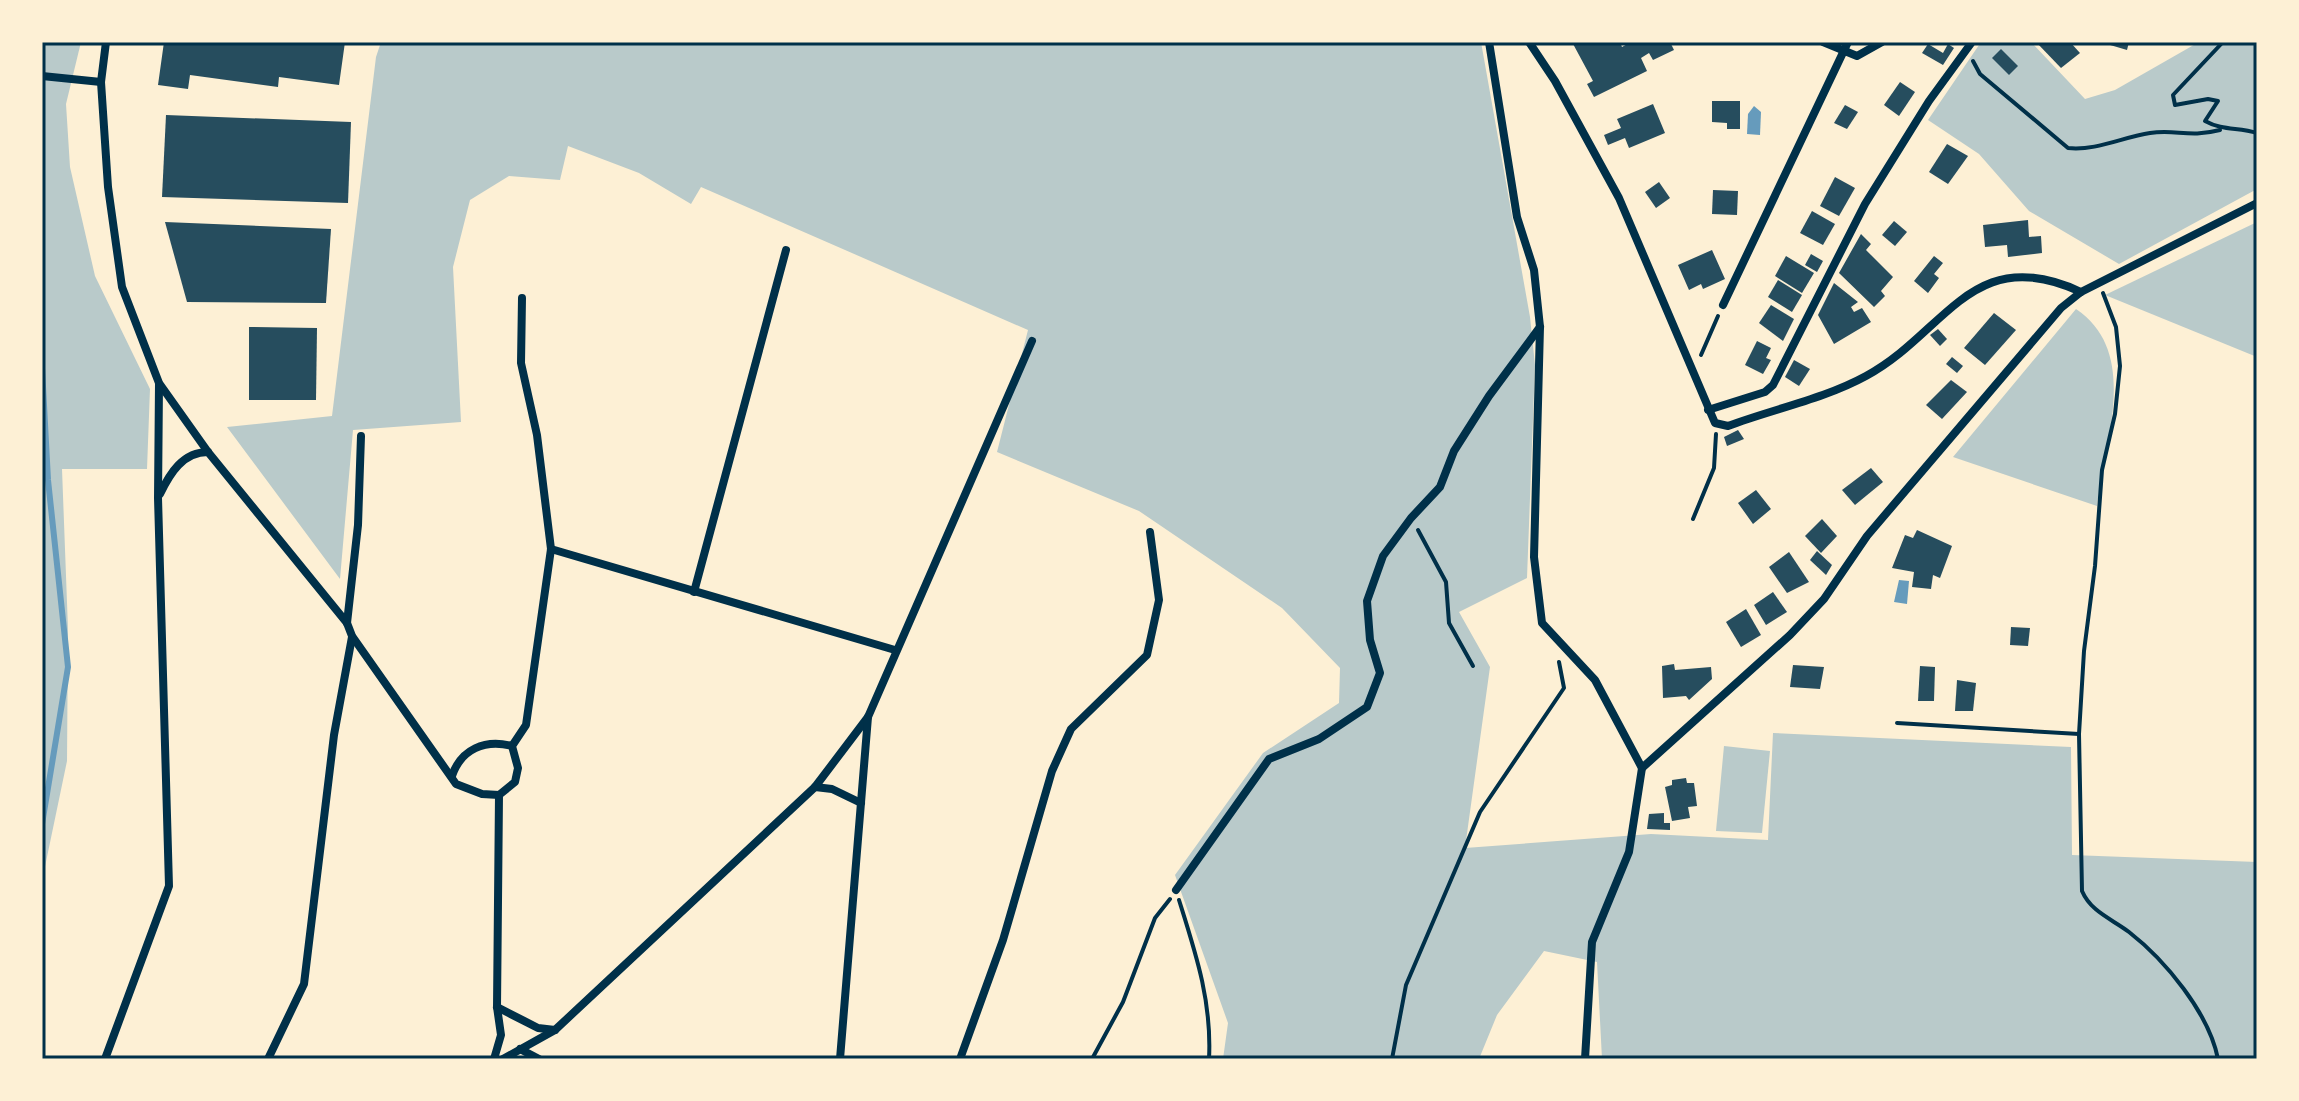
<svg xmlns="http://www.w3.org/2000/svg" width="2299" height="1101" viewBox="0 0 2299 1101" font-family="Helvetica,sans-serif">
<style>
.green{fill:#b9caca}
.water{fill:#669bbc}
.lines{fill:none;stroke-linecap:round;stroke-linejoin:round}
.stream{stroke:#669bbc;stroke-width:6}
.building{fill:#264d5e}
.path{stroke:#003049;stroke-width:4}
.minor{stroke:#003049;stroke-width:8}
.neatline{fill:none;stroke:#003049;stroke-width:3}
</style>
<rect width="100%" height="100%" fill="#fdf0d5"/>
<g class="green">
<path d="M42,42H81L66,104L70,167L95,276L150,389L147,469H62L68,629L67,761L42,881Z"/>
<path d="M381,42H1481L1530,317L1535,365L1527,578L1459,612L1490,667L1465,848L1651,834L1768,840L1773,733L2071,747L2072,855L2257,862V1059H1602L1597,962L1544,951L1497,1015L1479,1059H1223L1228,1023L1175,875L1263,753L1339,703L1340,668L1282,608L1139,511L997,452L1028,330L701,187L691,204L639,173L568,146L560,180L509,176L470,200L453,267L461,422L353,430L340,579L227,427L332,416L376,57Z"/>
<path d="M1985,42H2031L2085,99L2115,90L2199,42H2257V189L2119,264L2029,211L1979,154L1928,120L1979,45Z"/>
<path d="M2257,222V357L2105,295Z"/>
<path d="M2076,309C2141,353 2104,442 2097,506L1953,457Z"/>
<path d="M1724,746L1770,751L1762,833L1716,831Z"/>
</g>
<g class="water">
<path d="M1754,106L1761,112L1760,135L1747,134L1748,114Z"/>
<path d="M1899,580L1909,581L1907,604L1894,602Z"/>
</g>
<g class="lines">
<path class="stream" d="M42,368L48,480L68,667L42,824"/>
</g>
<g class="building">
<path d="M164,42H345L339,85L279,77L278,87L190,75L188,89L158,85Z"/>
<path d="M1572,42H1620L1622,47L1631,42H1670L1674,50L1653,60L1649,53L1641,58L1647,71L1594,97L1587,84L1593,81Z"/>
<path d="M2036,42H2070L2080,53L2061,68Z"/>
<path d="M2100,42H2129L2127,50Z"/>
<path d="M1928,44L1943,53L1948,44L1954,48L1943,65L1922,53Z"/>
<path d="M2001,49L2018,66L2009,75L1992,58Z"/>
<path d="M1900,82L1915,92L1899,116L1884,105Z"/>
<path d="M1712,101H1740V129H1727V123L1712,122Z"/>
<path d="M1653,104L1665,133L1629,148L1625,138L1608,145L1604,135L1621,128L1617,119Z"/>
<path d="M1845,105L1858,112L1847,129L1834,123Z"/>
<path d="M166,115L351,122L348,203L162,197Z"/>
<path d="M1947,144L1968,156L1948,184L1929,172Z"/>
<path d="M1835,177L1855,188L1839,216L1820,206Z"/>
<path d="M1659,182L1670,198L1656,208L1645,192Z"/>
<path d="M1713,190L1738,191L1737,215L1712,214Z"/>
<path d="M1812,211L1835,224L1823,245L1800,233Z"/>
<path d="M2028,220L2029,237L2041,236L2042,253L2008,257L2007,245L1985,247L1983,225Z"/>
<path d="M1894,221L1907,232L1895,246L1882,235Z"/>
<path d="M165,222L331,229L326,303L187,302Z"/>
<path d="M1861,234L1871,244L1866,250L1893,277L1881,291L1885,296L1874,307L1839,273Z"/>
<path d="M1712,250L1725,279L1703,289L1701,284L1689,290L1678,265Z"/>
<path d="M1811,254L1823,261L1817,272L1805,265Z"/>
<path d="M1786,256L1814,273L1802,293L1775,276Z"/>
<path d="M1934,256L1943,263L1934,274L1939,278L1928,293L1914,281Z"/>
<path d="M1778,280L1802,295L1792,312L1768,297Z"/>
<path d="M1834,283L1858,302L1851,307L1854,312L1862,308L1871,322L1834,344L1818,315Z"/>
<path d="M1771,305L1794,319L1783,341L1759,323Z"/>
<path d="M1994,313L2016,330L1985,365L1964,348Z"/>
<path d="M249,327L317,328L316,400H249Z"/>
<path d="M1938,329L1947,339L1940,346L1930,335Z"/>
<path d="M1757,341L1771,348L1766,358L1771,360L1763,374L1745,365Z"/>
<path d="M1952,357L1963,366L1957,373L1946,364Z"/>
<path d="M1794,360L1810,369L1799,386L1785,377Z"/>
<path d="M1951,380L1967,392L1942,419L1926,405Z"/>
<path d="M1738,430L1744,439L1727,446L1724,437Z"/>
<path d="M1871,468L1883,482L1855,505L1842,490Z"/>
<path d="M1756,490L1771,509L1753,524L1738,503Z"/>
<path d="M1822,519L1837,536L1821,553L1805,536Z"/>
<path d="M1917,530L1952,546L1940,578L1933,575L1931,589L1912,587L1914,572L1892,568L1905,535L1913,538Z"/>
<path d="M1817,551L1832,565L1826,575L1810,560Z"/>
<path d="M1789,552L1809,582L1787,593L1769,567Z"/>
<path d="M1773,592L1787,612L1766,625L1754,605Z"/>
<path d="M1746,609L1761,635L1741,647L1726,622Z"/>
<path d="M2011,627L2030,628L2028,646L2010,645Z"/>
<path d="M1674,664L1675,670L1711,667L1712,679L1689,700L1686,696L1663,698L1662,666Z"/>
<path d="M1793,665L1824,667L1820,689L1790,687Z"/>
<path d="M1920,666L1935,667L1934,701H1918Z"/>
<path d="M1957,680L1976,683L1973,711H1955Z"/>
<path d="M1686,778L1687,783H1694L1697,806L1688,807L1690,818L1672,821L1665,787L1672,785V780Z"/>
<path d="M1664,813V823H1670V830L1647,829L1649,814Z"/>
</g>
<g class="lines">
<g class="path">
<path d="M2223,42L2173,95L2175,105L2208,99L2218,101L2205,121C2223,131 2238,127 2257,133"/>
<path d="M1973,61L1980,74L2068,148C2096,151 2123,137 2150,133C2176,129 2189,138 2220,130"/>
<path d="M2103,293L2116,327L2120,366L2115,414L2102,470L2095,566L2084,651L2079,734L2082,891C2091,912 2112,919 2129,932C2165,960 2209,1013 2218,1059"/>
<path d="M1701,355L1718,316"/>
<path d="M1693,519L1714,468L1716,434"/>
<path d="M1418,530L1446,582L1449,623L1473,666"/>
<path d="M1897,723L2079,734"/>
<path d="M1179,900C1196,954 1212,1002 1209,1059"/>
<path d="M1092,1059L1123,1002L1155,918L1170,899"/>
<path d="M1392,1059L1406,985L1480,812L1564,688L1559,662"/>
</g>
<g class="minor">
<path d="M106,42L101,82L108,187L122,287L159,383L208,452L347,623L352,636L456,784L482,794L499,795L515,782L518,768L512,746L526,725L551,549L537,435L521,363L522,298"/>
<path d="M1489,42L1517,217L1534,270L1540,327L1534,557L1542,623L1595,680L1642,768L1629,852L1592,942L1585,1059"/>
<path d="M1529,42L1555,81L1619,198L1715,423L1728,426C1773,409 1824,399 1866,376C1946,333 1972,241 2081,292"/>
<path d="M1823,42L1857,56L1882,42"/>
<path d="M42,76L101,82"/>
<path d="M1723,305L1848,42"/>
<path d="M1708,410L1765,392L1773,385L1865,204L1929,101L1972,42"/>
<path d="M160,494C170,473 183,452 208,452"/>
<path d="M551,549L895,650"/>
<path d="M694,592L786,250"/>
<path d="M347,623L358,525L361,436"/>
<path d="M1642,768L1790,635L1824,599L1867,536L2061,308L2081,292L2257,203"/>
<path d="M452,776C461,749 485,739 512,746"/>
<path d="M815,787L832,789L861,803"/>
<path d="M1176,890L1269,759L1319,739L1367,707L1380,673L1370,640L1367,601L1383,556L1411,518L1440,487L1454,451L1489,396L1540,327"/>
<path d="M497,1007L538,1028L555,1030"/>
<path d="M520,1049L539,1059"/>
<path d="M105,1059L169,886L158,498L159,384"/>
<path d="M268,1059L304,984L334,735L352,637"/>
<path d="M494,1059L501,1035L497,1007L499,795"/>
<path d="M503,1059L555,1030L815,787L868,717L1032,341"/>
<path d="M840,1059L868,717"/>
<path d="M960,1059L1003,940L1052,771L1071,729L1147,655L1159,600L1150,532"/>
</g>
</g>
<rect width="2299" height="1101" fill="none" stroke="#fdf0d5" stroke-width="88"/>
<rect x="44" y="44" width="2211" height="1013" class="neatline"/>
</svg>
